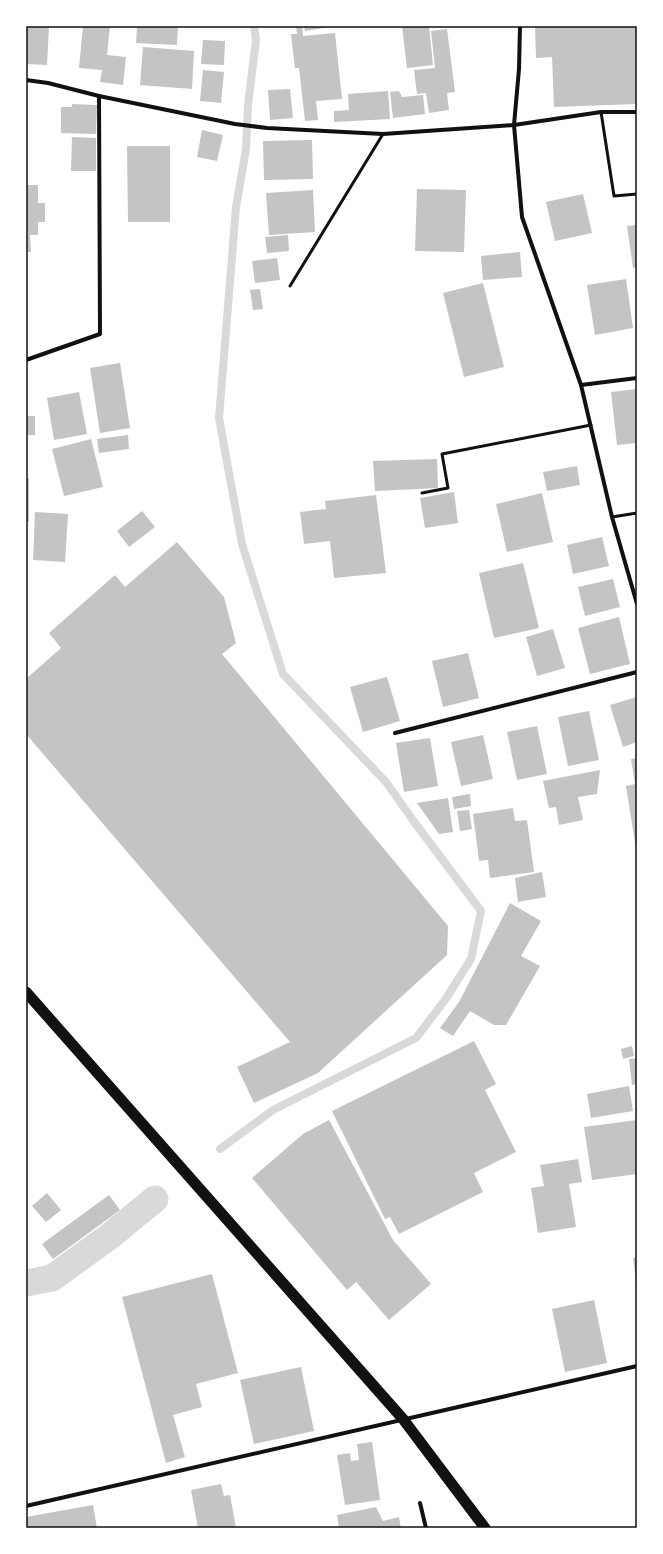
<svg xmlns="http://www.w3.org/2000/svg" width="663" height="1554" viewBox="0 0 663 1554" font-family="'PT Sans',sans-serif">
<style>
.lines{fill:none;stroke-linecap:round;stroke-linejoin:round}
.stream{stroke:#d9d9d9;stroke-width:8}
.canal{stroke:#d9d9d9;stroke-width:27}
.building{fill:#c4c4c4}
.service{stroke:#111;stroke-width:3}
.minor{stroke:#111;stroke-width:4}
.trunk{stroke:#111;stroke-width:11}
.neatline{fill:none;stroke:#111;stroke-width:1.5}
</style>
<rect width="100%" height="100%" fill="#fff"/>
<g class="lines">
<path class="stream" d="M220,1149L273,1110L416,1038L445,1000L471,959L481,911L415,823L386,782L283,674L242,544L219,418L236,207L246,149L248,105L256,40L254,26"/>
<path class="canal" d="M26,1283L52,1278L110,1236L155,1199"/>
</g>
<g class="building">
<path d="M26,26H49L47,65L26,64Z"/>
<path d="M83,26H110L107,55L126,57L123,85L100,82L102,70L79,68Z"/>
<path d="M137,26H178L177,45L136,43Z"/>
<path d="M296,26H302L303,36L335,33L342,99L316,101L318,120L305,121L299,68H295L291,34H297Z"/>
<path d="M304,26H330V27L305,31Z"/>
<path d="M402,26H429L433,65L407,68Z"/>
<path d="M535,26H637V104L554,107L552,57L536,58Z"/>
<path d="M447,29L455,92L447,93L449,110L429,113L426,93L417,94L414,70L435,68L431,31Z"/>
<path d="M203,40L225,41L224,65L201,64Z"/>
<path d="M143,47L194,51L192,89L140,85Z"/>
<path d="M203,70L224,72L221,103L200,101Z"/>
<path d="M290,89L293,118L270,120L268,90Z"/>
<path d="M388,91L390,119L334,122V111L349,110L348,94Z"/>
<path d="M399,91L402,97L423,95L425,114L393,118L390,92Z"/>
<path d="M72,104L97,105L96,134L61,133V107H72Z"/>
<path d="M202,130L223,135L217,161L197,157Z"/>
<path d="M72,137L96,138V171H71Z"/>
<path d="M312,140L313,179L264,180L263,141Z"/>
<path d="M127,146H170V222H128Z"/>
<path d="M26,185H38V203H45V222H38V235H30L31,252H26Z"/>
<path d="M417,189L466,190L464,252L415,251Z"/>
<path d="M313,190L315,232L269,235L266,193Z"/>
<path d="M583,194L592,233L555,241L546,202Z"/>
<path d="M637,225V267L633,268L627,226Z"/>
<path d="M288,235L289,251L267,253L265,237Z"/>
<path d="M520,252L522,277L483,280L481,256Z"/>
<path d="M277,258L280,280L255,283L252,261Z"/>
<path d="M626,279L633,328L595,335L587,285Z"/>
<path d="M483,283L504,367L464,377L443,293Z"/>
<path d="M260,289L263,309L253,310L250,290Z"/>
<path d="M120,363L130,428L100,433L90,368Z"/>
<path d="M637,389V443L617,445L611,392Z"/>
<path d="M79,392L87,434L54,440L47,398Z"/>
<rect x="26" y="416" width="9" height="19"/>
<path d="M128,435L129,449L99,453L97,439Z"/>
<path d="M91,439L103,487L64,496L52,449Z"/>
<path d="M437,459L438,488L375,491L373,461Z"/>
<path d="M577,466L580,485L547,491L543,472Z"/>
<rect x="26" y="478" width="3" height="44"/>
<path d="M454,492L458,523L425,528L420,498Z"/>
<path d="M542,493L553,542L507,552L496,504Z"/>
<path d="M376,495L386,573L334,578L330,541L304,544L300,512L326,509L325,501Z"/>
<path d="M142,511L155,527L129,547L117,531Z"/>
<path d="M35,512L68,514L65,562L33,560Z"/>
<path d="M602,537L609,566L573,574L567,545Z"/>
<path d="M177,542L224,597L236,643L222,654L448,926L447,955L318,1073L254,1103L237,1067L290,1042L26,734V679L61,648L49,633L115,575L125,587Z"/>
<path d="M523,563L539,628L494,638L479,573Z"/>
<path d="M613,579L620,607L585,616L578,587Z"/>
<path d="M619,617L630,664L590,674L578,628Z"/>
<path d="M553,629L565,668L537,676L526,637Z"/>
<path d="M468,653L479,698L443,707L432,661Z"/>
<path d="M387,677L400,721L363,732L350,687Z"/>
<path d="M637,697V742L623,747L610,705Z"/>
<path d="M589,711L599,760L568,766L558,717Z"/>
<path d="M537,726L547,774L517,780L507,732Z"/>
<path d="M483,735L493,779L461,786L451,742Z"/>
<path d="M430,738L438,786L404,792L396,743Z"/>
<path d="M637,758V849H636L626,786L635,784L631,759Z"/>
<path d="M600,770L597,794L578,797L583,820L559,825L556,807L549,808L543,781Z"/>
<path d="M470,794L471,806L454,809L452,797Z"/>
<path d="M448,798L453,832L439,834L417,803Z"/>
<path d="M513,808L515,821L527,820L534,872L490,878L488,860L479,861L473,814Z"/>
<path d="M469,810L472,829L460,831L457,811Z"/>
<path d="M542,872L546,897L518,902L515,878Z"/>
<path d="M510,903L541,921L521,956L540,966L506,1025H494L470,1011L453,1036L440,1028L459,1002Z"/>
<path d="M474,1041L496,1084L485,1090L516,1152L474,1173L483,1192L399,1234L390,1217L385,1219L332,1111Z"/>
<path d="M632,1046L634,1056L623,1059L621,1049Z"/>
<path d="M637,1058V1084L632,1085L629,1059Z"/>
<path d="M629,1086L633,1111L591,1118L587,1094Z"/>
<path d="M329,1120L393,1240L431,1284L389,1320L356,1282L347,1290L252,1178L303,1134Z"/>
<path d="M637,1120V1174L592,1180L584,1127Z"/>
<path d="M578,1159L582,1182L569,1184L576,1227L538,1233L531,1188L544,1186L540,1165Z"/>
<path d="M47,1193L61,1210L46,1222L32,1206Z"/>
<path d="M109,1195L120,1210L53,1259L42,1244Z"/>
<path d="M637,1257V1282H636L633,1258Z"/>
<path d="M212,1274L238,1373L196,1384L202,1407L173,1415L185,1457L166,1463L122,1297Z"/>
<path d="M594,1300L607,1363L565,1372L552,1309Z"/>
<path d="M301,1367L314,1431L254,1444L240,1380Z"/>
<path d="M372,1442L380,1500L345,1505L337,1455L350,1453L351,1461L359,1460L357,1444Z"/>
<path d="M221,1484L224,1496L230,1495L236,1528H198L191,1490Z"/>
<path d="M93,1505L97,1528H26V1517Z"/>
<path d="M376,1507L383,1521L399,1517L401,1528H339L337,1515Z"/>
</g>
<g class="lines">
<g class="service">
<path d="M601,112L614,196L637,194"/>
<path d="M290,286L383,134"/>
<path d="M422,493L448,488L442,454L591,425"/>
<path d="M612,517L637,513"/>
</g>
<g class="minor">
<path d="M520,26L519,69L514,125L522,217L581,385L612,517L637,604"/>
<path d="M26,80L48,83L99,96L235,124L267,128L383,134L514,125L601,112H637"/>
<path d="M26,360L100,334L99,96"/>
<path d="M581,385L637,378"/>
<path d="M395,733L637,672"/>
<path d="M420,1503L426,1528"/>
<path d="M26,1506L637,1366"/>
</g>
<path class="trunk" d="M26,992L403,1419L485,1528"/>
</g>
<rect width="663" height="1554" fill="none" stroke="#ffffff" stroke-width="54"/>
<rect x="27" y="27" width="609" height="1500" class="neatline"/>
</svg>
